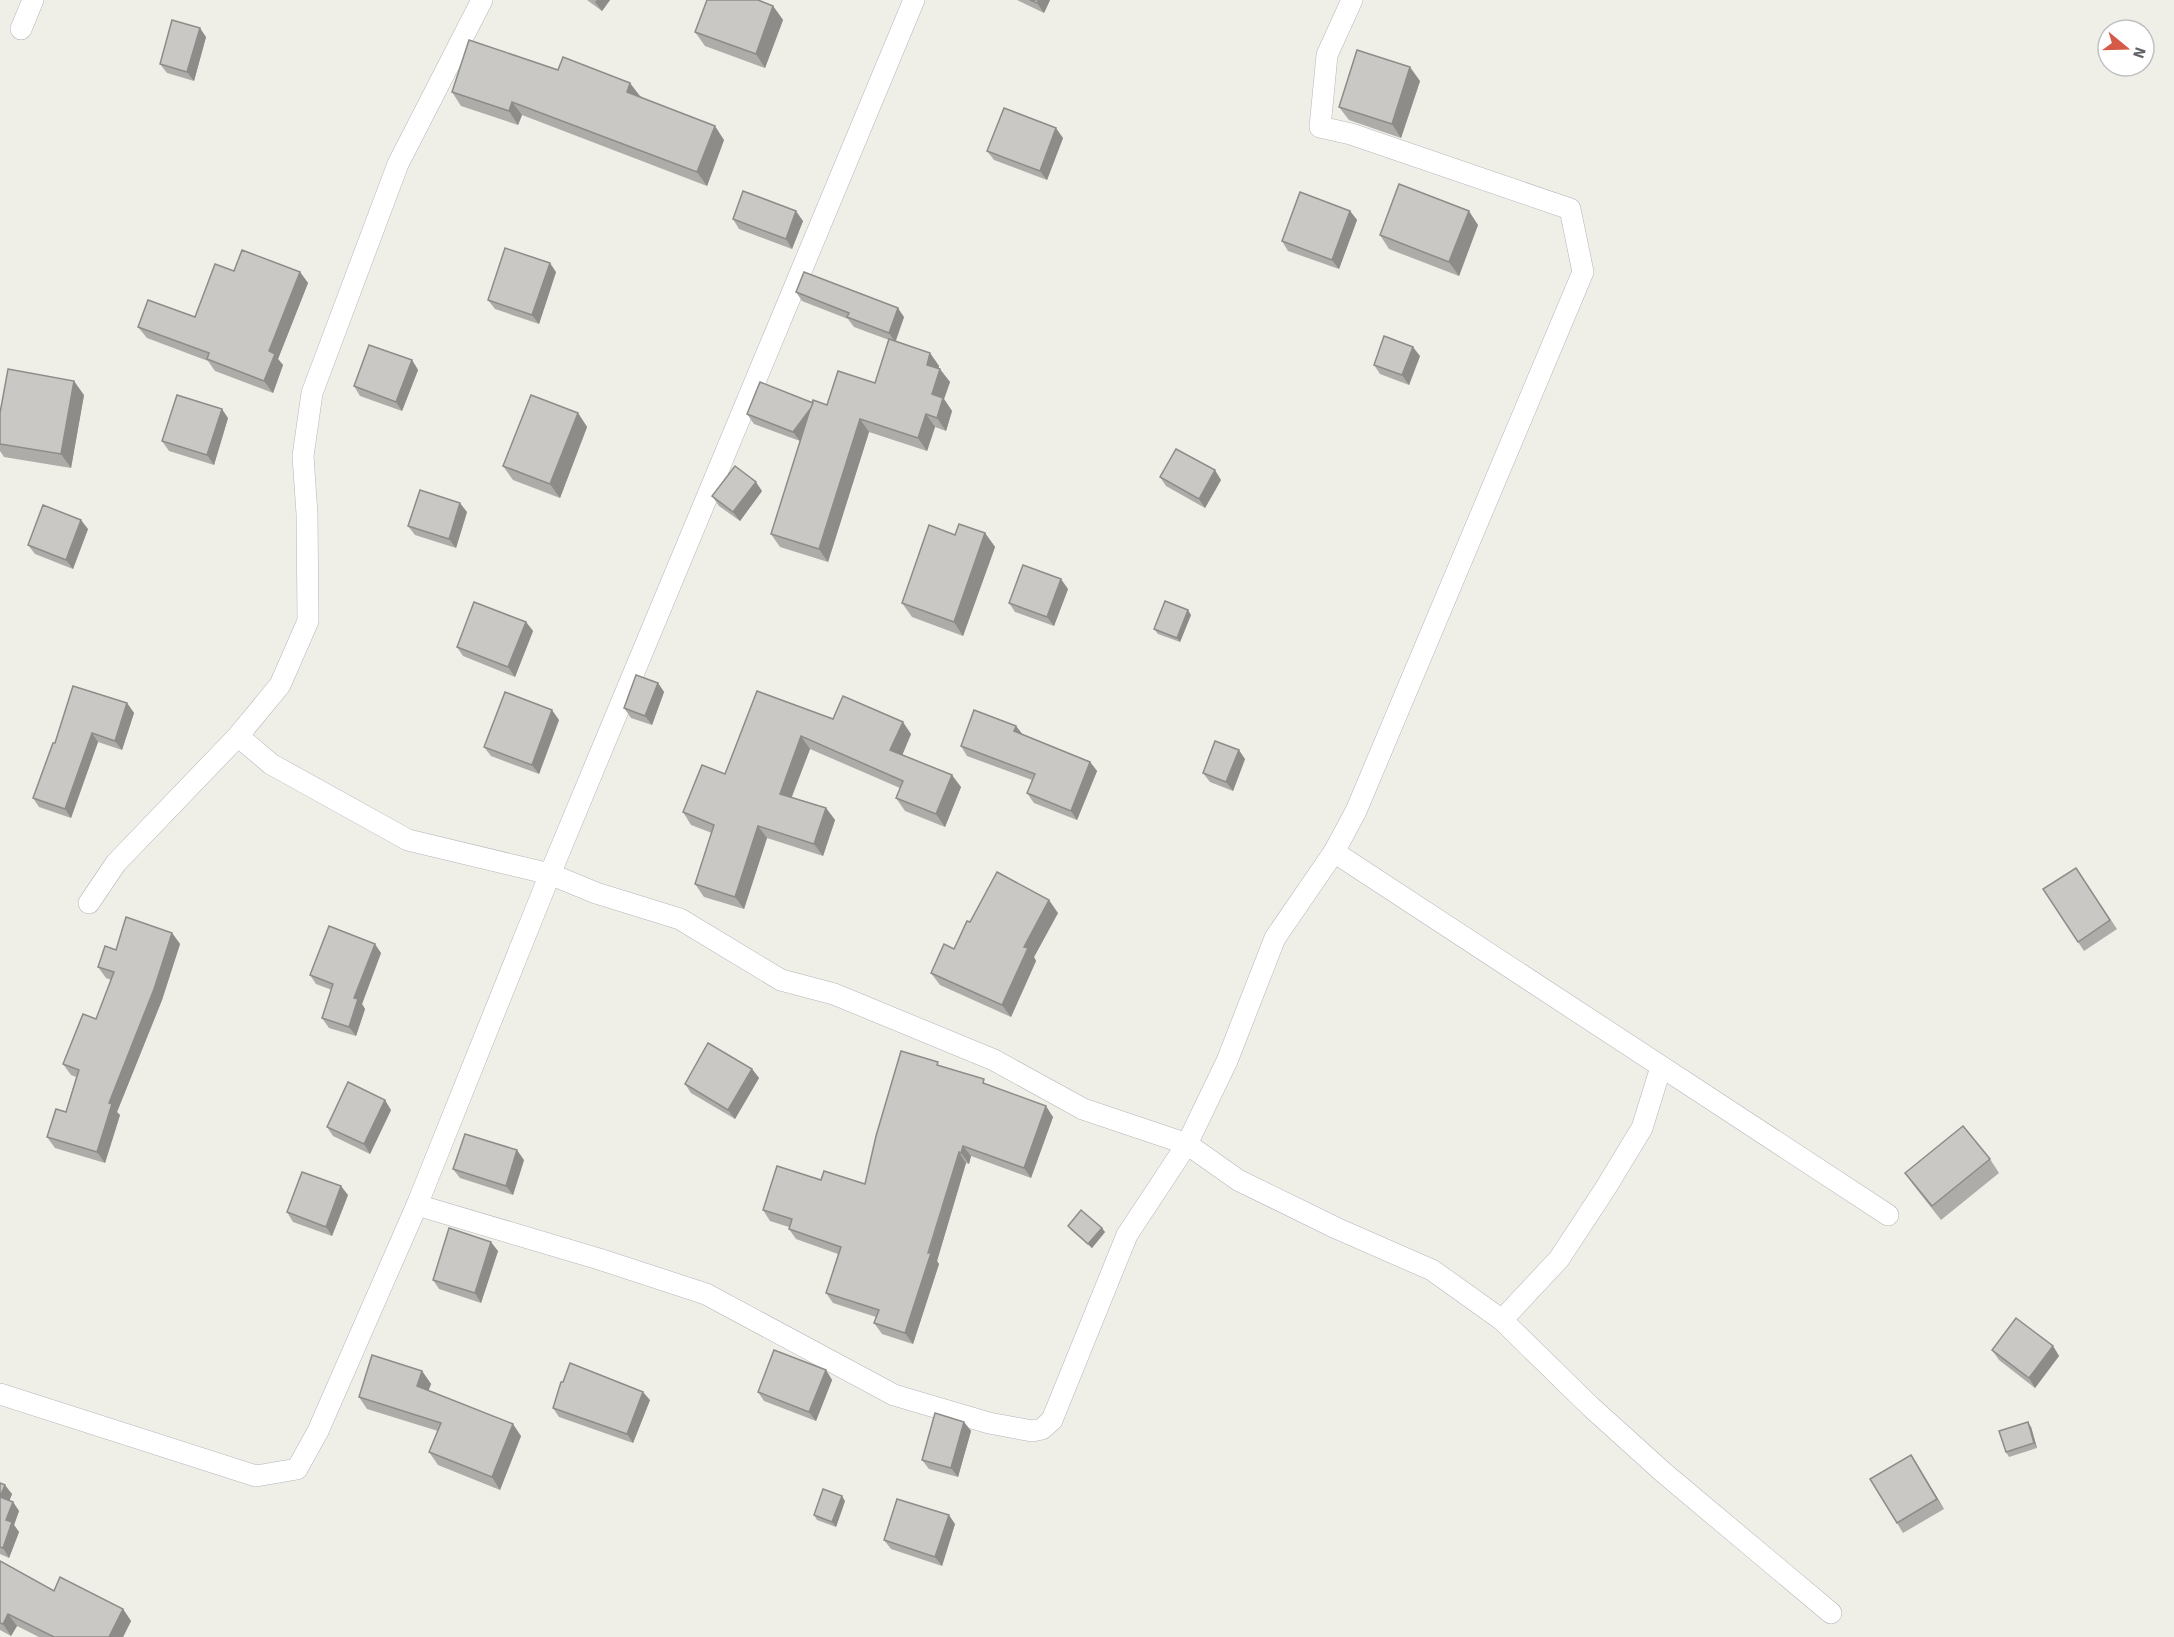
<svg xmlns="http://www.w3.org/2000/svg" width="2174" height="1637" viewBox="0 0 2174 1637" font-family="'Source Sans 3',sans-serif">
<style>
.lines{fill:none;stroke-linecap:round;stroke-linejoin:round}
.minor-casing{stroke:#b4b6ba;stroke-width:22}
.minor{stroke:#fff;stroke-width:21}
.wall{fill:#aeaca9}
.shaded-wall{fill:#8d8c89}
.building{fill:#cac8c4;stroke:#8d8c89;stroke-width:1.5}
</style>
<rect width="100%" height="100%" fill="#efeee7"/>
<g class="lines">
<defs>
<g id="minor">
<path d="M1352,0L1327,55L1320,127L1351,134L1570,209L1583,272L1356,811L1334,852L1888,1215"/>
<path d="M21,29L33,0"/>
<path d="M238,736L271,764L408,840L550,874L596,893L680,919L781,980L834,994L994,1060L1083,1109L1187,1144L1238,1180L1336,1228L1432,1270L1502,1320L1591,1407L1664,1473L1831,1613"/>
<path d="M89,903L116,863L238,736L280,685L308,621L307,514L303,456L312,393L398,164L482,0"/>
<path d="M417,1205L599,1259L706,1294L894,1395L989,1423L1032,1431L1042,1429L1052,1420L1127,1235L1187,1144L1227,1061L1275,938L1334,852"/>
<path d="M1502,1320L1559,1259L1605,1189L1642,1128L1661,1067"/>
<path d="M0,1394L256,1476L297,1469L318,1431L417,1205L550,874L914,0"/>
</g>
</defs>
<use href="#minor" class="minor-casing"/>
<use href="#minor" class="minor"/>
</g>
<g class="wall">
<path d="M587,0H610L602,11Z"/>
<path d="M1017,0H1050L1044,13Z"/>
<path d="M773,6L783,20L765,68L705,46L695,32Z"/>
<path d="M206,37L194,81L167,73L160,64Z"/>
<path d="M558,70L640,96L724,140L707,186L522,115L518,125L461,106L452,92Z"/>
<path d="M1420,81L1401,138L1349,120L1339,107Z"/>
<path d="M1063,138L1047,180L994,160L987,151Z"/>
<path d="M1350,211L1357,220L1339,269L1288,251L1282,241Z"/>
<path d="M733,219L803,221L792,249L739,229Z"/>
<path d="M1478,225L1459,276L1389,249L1380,235Z"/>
<path d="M234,271L300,272L308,283L278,359L283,365L273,393L215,371L208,361L147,338L138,327L195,317Z"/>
<path d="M556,272L539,324L495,309L488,300Z"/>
<path d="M796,292L904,317L896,341L930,353L939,366V369L950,382L944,399L952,411L946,431L935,427L927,451L869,432L828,562L780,547L771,534L801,439L800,441L754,424L747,414L813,403L827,405L875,383L889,340L854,327L848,319L802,301Z"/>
<path d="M1420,356L1409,385L1380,374L1374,365Z"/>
<path d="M412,360L418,370L402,411L360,396L354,386Z"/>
<path d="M84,395L71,468L4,457L0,451V413Z"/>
<path d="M578,413L587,427L560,498L513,480L503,466Z"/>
<path d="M228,418L214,465L169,451L162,441Z"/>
<path d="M1160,477L1221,480L1205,508L1166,486Z"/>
<path d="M762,491L740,521L719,506L712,496Z"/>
<path d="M467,512L456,548L415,535L408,526Z"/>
<path d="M88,529L73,569L35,554L28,545Z"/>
<path d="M985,533L995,547L963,636L912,617L902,603Z"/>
<path d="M1068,589L1054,626L1015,612L1009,603Z"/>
<path d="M1191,615L1180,642L1158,634L1154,629Z"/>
<path d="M526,622L533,631L515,677L463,656L457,647Z"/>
<path d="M658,683L664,692L652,725L631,718L624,708Z"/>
<path d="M127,703L134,713L122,750L98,742L71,818L39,807L33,798L55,743Z"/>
<path d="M833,719L911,734L902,755L961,787L945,827L905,811L896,798L900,788L810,749L792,797L826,808L835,820L823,856L767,838L744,909L704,897L695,884L712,833L691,825L683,812L725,774Z"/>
<path d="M559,720L539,774L491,756L484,747Z"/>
<path d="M1016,726L1022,734L1090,762L1097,771L1077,820L1034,803L1027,793L1032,780L967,756L961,746Z"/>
<path d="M1245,759L1233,791L1210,782L1203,773Z"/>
<path d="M2076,868L2117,929L2084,951L2043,889Z"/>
<path d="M1058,913L1034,957L1036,961L1011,1017L940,985L931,973L954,949Z"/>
<path d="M172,933L180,944L162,1000L117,1112L120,1115L105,1163L55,1148L47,1137L66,1112L76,1077L71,1075L63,1064L96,1019L111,980L106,978L98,967L116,950Z"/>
<path d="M381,953L362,1004L365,1009L356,1036L329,1028L322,1018L332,990L316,984L310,975Z"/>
<path d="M942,1067L988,1085L1053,1117L1031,1178L971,1156L969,1164L966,1163L937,1261L939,1264L913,1344L882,1334L874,1323L876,1317L833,1303L826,1293L838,1254L796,1239L789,1229V1227L770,1221L763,1210L821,1180L865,1184Z"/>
<path d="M752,1069L759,1078L735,1119L691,1093L685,1084Z"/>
<path d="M391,1110L370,1154L333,1136L327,1127Z"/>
<path d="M1990,1159L1999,1173L1941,1220L1915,1187L1905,1173Z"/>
<path d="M524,1160L513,1195L460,1178L453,1169Z"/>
<path d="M348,1195L332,1236L293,1222L287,1212Z"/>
<path d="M1068,1226L1105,1232L1092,1248L1071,1230Z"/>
<path d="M498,1251L481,1303L439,1289L433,1280Z"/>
<path d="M2053,1346L2059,1356L2035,1388L1999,1360L1992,1350Z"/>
<path d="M826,1370L832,1380L816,1421L764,1401L758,1392Z"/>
<path d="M422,1371L431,1384L428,1390L521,1436L500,1490L438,1465L429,1452L438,1431L367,1409L359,1397Z"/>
<path d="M650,1400L633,1443L559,1417L553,1408Z"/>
<path d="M964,1422L971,1431L958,1477L929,1469L922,1460Z"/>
<path d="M2031,1427L2037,1448L2009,1457L2006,1452Z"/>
<path d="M1911,1455L1944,1509L1903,1533L1897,1523Z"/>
<path d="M0,1483L12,1494L9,1501L13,1502L19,1511L14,1525L19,1532L9,1558L0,1554Z"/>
<path d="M845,1501L836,1527L817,1520L814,1515Z"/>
<path d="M955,1524L942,1566L891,1549L884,1540Z"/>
<path d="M0,1561L54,1591L123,1609L131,1621L123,1637H39L17,1626L11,1636L0,1630Z"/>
</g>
<g class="shaded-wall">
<path d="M597,0H610L602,11L595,2Z"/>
<path d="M1039,0H1050L1044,13L1037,3Z"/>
<path d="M773,6L783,20L765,68L756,54Z"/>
<path d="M200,28L206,37L194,81L187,72Z"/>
<path d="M1410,67L1420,81L1401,138L1392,124Z"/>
<path d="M630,83L640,96L636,106L627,92Z"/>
<path d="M512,102L522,115L518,125L509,111Z"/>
<path d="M715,126L724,140L707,186L697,172Z"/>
<path d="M1056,128L1063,138L1047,180L1040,171Z"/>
<path d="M796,211L803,221L792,249L786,239Z"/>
<path d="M1350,211L1357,220L1339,269L1332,260Z"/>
<path d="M1469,211L1478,225L1459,276L1449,262Z"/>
<path d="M550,263L556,272L539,324L532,315Z"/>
<path d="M300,272L308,283L278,359L283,365L273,393L264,381L269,351Z"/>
<path d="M898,308L904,317L895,342L889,333Z"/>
<path d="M1413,347L1420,356L1409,385L1402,375Z"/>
<path d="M930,353L939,366L936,378L927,365Z"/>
<path d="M412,360L418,370L402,411L396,402Z"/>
<path d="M940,369L950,382L944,399L952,411L946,431L937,418L932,394Z"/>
<path d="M74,381L84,395L71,468L61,454Z"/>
<path d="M814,403L821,413L800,441L793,432Z"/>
<path d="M222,409L228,418L214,465L207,455Z"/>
<path d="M578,413L587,427L560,498L550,484Z"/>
<path d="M926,414L935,427L927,451L918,438Z"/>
<path d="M860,419L869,432L828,562L819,549Z"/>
<path d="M1215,470L1221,480L1205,508L1199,499Z"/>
<path d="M756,482L762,491L740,521L733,512Z"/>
<path d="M460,503L467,512L456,548L449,539Z"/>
<path d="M81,520L88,529L73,569L66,560Z"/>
<path d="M985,533L995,547L963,636L954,622Z"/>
<path d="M1061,579L1068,589L1054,626L1047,617Z"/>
<path d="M1188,610L1191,615L1180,642L1177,638Z"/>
<path d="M526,622L533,631L515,677L508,667Z"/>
<path d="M658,683L664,692L652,725L645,716Z"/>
<path d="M127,703L134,713L122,750L115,741Z"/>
<path d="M552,710L559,720L539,774L532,765Z"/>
<path d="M903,722L911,734L899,763L890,750Z"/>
<path d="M1016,726L1023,735L1014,731Z"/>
<path d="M92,733L98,742L71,818L65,809Z"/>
<path d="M801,736L810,749L788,806L780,794Z"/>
<path d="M1239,750L1245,759L1233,791L1226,782Z"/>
<path d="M1090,762L1097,771L1077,820L1071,811Z"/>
<path d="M952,775L961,787L945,827L936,814Z"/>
<path d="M826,808L835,820L823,856L814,844Z"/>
<path d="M758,826L767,838L744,909L735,897Z"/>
<path d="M1049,900L1058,913L1034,957L1036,961L1011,1017L1002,1005L1024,947Z"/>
<path d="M172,933L180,944L162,1000L117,1112L120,1115L105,1163L97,1152L109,1103Z"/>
<path d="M375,944L381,953L362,1004L365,1009L356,1036L349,1027L354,998Z"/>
<path d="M752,1069L759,1078L735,1119L728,1110Z"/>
<path d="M385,1100L391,1110L370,1154L364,1144Z"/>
<path d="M1046,1106L1053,1117L1031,1178L1024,1168Z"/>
<path d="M963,1146L971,1156L969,1164L961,1153Z"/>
<path d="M517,1150L524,1160L513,1195L506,1186Z"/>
<path d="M959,1152L966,1163L937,1261L939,1264L913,1344L905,1333Z"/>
<path d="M341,1186L348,1195L332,1236L326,1227Z"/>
<path d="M1102,1228L1105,1232L1092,1248L1088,1244Z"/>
<path d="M491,1242L498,1251L481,1303L475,1293Z"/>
<path d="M2053,1346L2059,1356L2035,1388L2029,1378Z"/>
<path d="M826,1370L832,1380L816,1421L809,1412Z"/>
<path d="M422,1371L431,1384L426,1398L417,1386Z"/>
<path d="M643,1392L650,1400L633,1443L627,1434Z"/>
<path d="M964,1422L971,1431L958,1477L951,1468Z"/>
<path d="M2028,1422L2031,1427L2037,1448L2034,1443Z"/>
<path d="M513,1424L521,1436L500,1490L492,1477Z"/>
<path d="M1911,1455L1917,1464L1944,1509L1937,1499Z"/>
<path d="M5,1485L12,1494L7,1507L0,1497Z"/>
<path d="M842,1496L845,1501L836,1527L832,1522Z"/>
<path d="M13,1502L19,1511L14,1525L19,1532L9,1558L3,1548L6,1520Z"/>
<path d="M949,1515L955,1524L942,1566L935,1557Z"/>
<path d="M123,1609L131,1621L123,1637H109Z"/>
<path d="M8,1614L17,1626L11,1636L3,1624Z"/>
</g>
<g class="building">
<path d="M707,0H758L773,6L756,54L695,32Z"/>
<path d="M1030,0H1039L1037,3Z"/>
<path d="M172,20L200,28L187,72L160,64Z"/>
<path d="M469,40L558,70L563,57L630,83L627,92L715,126L697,172L512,102L509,111L452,92Z"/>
<path d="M1357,50L1410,67L1392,124L1339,107Z"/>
<path d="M1004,108L1056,128L1040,171L987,151Z"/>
<path d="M1399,184L1469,211L1449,262L1380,235Z"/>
<path d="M743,191L796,211L786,239L733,219Z"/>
<path d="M1300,192L1350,211L1332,260L1282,241Z"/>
<path d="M505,248L550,263L532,315L488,300Z"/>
<path d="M242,250L300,272L269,351L275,354L264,381L207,359L209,353L138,327L148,300L195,317L215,264L234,271Z"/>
<path d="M804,272L898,308L889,333L847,317L849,313L796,292Z"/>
<path d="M1384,336L1413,347L1402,375L1374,365Z"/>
<path d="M889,339L930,353L927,365L940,369L932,394L943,398L937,418L926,414L918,438L860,419L819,549L771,534L813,400L827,405L838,371L875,383Z"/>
<path d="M369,345L412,360L396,402L354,386Z"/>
<path d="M8,369L74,381L61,454L0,444V413Z"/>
<path d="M760,382L813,403L811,408L793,432L747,414Z"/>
<path d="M177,395L222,409L207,455L162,441Z"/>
<path d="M531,395L578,413L550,484L503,466Z"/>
<path d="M1176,449L1215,470L1199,499L1160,477Z"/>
<path d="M735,466L756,482L733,512L712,496Z"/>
<path d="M420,490L460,503L449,539L408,526Z"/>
<path d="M43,505L81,520L66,560L28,545Z"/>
<path d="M959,524L985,533L954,622L902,603L929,525L955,535Z"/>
<path d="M1023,565L1061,579L1047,617L1009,603Z"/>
<path d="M1165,601L1188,610L1177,638L1154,629Z"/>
<path d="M474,602L526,622L508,667L457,647Z"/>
<path d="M636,675L658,683L645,716L624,708Z"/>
<path d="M73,686L127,703L115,741L92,733L65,809L33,798L53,743H55Z"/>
<path d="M757,691L833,719L843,696L903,722L890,750L952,775L936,814L896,798L903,781L801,736L780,794L826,808L814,844L758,826L735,897L695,884L714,825L683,812L702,765L725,774Z"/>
<path d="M505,692L552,710L532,765L484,747Z"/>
<path d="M974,710L1016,726L1014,731L1090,762L1071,811L1027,793L1035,774L961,746Z"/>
<path d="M1215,741L1239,750L1226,782L1203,773Z"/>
<path d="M2076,868L2110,920L2078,942L2043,889Z"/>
<path d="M997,872L1049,900L1024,947L1028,948L1002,1005L931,973L944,944L954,949L967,921L970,922Z"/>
<path d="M126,917L172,933L154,989L109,1103L112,1104L97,1152L47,1137L56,1109L66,1112L79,1070L63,1064L83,1014L96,1019L114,972L98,967L105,946L116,950Z"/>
<path d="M329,926L375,944L354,998L358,999L349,1027L322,1018L333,984L310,975Z"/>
<path d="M708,1043L752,1069L728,1110L685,1084Z"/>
<path d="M901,1051L938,1062L937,1065L984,1079L983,1083L1046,1106L1024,1168L963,1146L961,1153L959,1152L928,1253H931L905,1333L874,1323L879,1310L826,1293L841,1247L789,1229L792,1219L763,1210L777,1166L821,1180L824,1171L865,1184L876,1136Z"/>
<path d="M348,1082L385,1100L364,1144L327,1127Z"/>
<path d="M1963,1126L1990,1159L1932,1206L1905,1173Z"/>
<path d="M465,1134L517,1150L506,1186L453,1169Z"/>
<path d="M302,1172L341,1186L326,1227L287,1212Z"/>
<path d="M1081,1210L1102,1228L1088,1244L1068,1226Z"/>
<path d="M449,1228L491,1242L475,1293L433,1280Z"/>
<path d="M2016,1318L2053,1346L2029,1378L1992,1350Z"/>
<path d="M774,1350L826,1370L809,1412L758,1392Z"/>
<path d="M372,1355L422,1371L417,1386L513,1424L492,1477L429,1452L441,1423L359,1397Z"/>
<path d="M570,1363L643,1392L627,1434L553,1408L561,1382H563Z"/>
<path d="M935,1413L964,1422L951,1468L922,1460Z"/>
<path d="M2028,1422L2034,1443L2006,1452L1999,1431Z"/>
<path d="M1911,1455L1937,1499L1897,1523L1870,1479Z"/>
<path d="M0,1483L5,1485L0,1497L13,1502L6,1520L12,1522L3,1548L0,1547Z"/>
<path d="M823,1489L842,1496L832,1522L814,1515Z"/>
<path d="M897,1499L949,1515L935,1557L884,1540Z"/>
<path d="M0,1561L54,1591L60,1577L123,1609L109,1637H54L8,1614L3,1624L0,1623Z"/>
</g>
<g transform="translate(2126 48) rotate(109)"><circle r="28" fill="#ffffff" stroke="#bfc0c1" stroke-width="1.5"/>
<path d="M0-4.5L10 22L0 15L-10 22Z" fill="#d55a47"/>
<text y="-9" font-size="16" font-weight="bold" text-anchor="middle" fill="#5f6165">N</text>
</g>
</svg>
